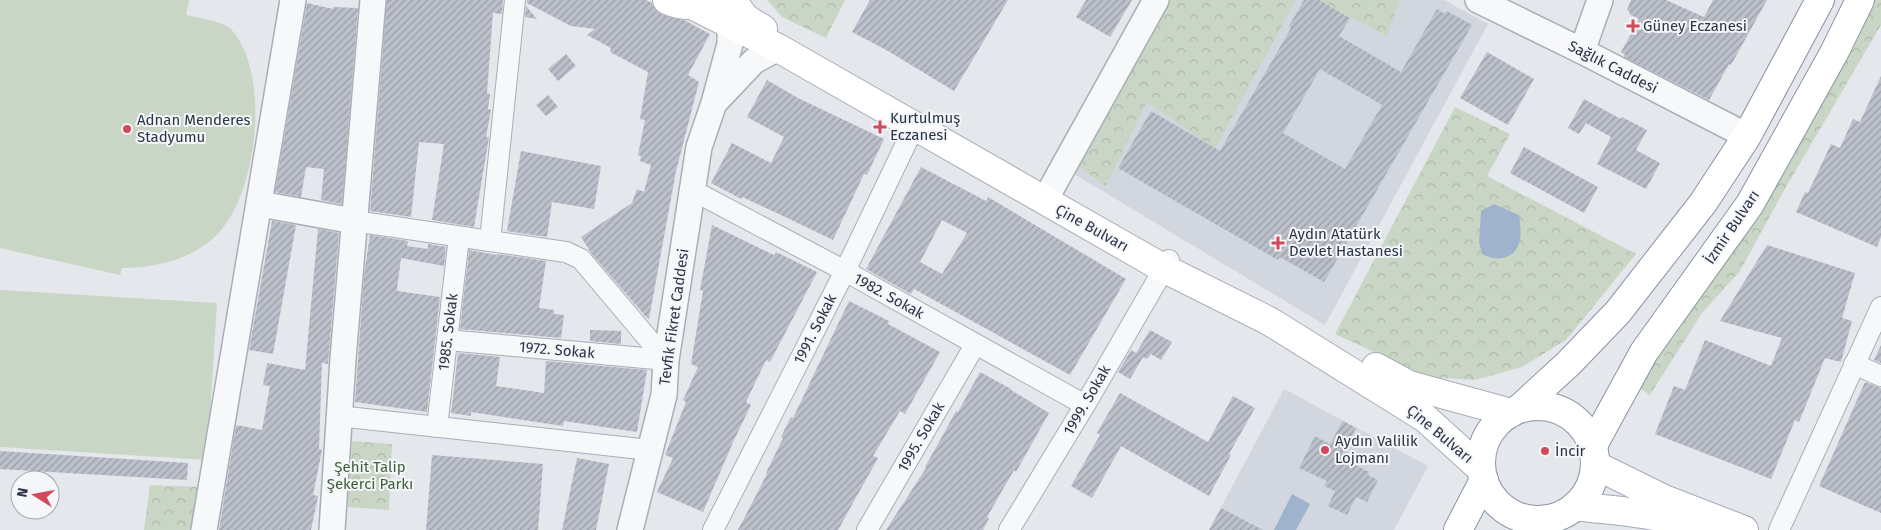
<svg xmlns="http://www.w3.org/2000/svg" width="1881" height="530" viewBox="0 0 1881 530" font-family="'Fira Sans',sans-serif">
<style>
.built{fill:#d2d6de}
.green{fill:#c9d6c5}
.forest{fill:url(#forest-crowns)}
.water{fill:#9fb4cc}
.building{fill:url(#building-hatch);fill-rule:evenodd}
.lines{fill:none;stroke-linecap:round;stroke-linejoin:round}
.minor-casing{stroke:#a9aeb7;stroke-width:22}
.tertiary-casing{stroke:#a9aeb7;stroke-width:28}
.secondary-casing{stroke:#a9aeb7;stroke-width:30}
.primary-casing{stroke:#a3abb8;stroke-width:30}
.trunk-casing{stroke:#8b94a3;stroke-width:30}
.minor{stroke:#f7f8fa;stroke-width:20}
.tertiary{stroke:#f7f8fa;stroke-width:25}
.secondary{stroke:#fff;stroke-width:28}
.primary{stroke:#fff;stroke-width:28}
.trunk{stroke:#fff;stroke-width:28}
.poi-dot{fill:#d1495b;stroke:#f4f6f9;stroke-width:2}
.labels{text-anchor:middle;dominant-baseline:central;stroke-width:4;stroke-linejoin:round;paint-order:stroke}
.poi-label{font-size:15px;fill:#2b3445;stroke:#f4f6f9;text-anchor:start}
.street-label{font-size:15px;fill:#2b3445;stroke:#f4f6f9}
.park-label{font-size:15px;fill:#3f6138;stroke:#f4f6f9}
</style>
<defs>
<pattern id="forest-crowns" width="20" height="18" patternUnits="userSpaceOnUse" patternTransform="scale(1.25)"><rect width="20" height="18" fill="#c9d6c5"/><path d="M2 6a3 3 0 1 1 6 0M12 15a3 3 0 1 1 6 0" fill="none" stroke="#adb8ab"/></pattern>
<pattern id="building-hatch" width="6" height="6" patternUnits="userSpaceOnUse" patternTransform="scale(1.25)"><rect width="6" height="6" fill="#bbc0ca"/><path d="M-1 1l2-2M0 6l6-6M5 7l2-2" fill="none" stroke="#989da6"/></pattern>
</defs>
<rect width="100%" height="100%" fill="#e4e7ec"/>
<g class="built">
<path d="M1142,0H1444L1488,24L1325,325L1051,160Z"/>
<path d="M1284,389L1428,466L1394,530H1209Z"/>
</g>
<g class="green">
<path d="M0,0H189L186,15C196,17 223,22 230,28C271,71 258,186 222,229C198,258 158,268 122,268L120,275L0,248Z"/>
<path d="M0,290L217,303L207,460L0,447Z"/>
</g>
<g class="forest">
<path d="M767,0H845L826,38L782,17Z"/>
<path d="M1156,0H1296L1215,149L1147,102L1106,186L1068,159Z"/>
<path d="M1318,0H1400L1387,36Z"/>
<path d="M1868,0H1881V25L1782,194L1740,271L1702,313L1650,395L1638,387Z"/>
<path d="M1455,107L1510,134L1487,176L1636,254L1566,340L1522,367L1475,380L1428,377L1335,334Z"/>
<path d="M352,441L392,444L389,510L347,507Z"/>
<path d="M150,485L201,487L191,530H144Z"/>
</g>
<g class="water">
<path d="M1494,204L1519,215C1520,224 1522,235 1519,244C1512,261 1495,261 1482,254L1479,242L1481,211Z"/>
<path d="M1292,494L1310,504L1296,530H1274Z"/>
</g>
<g class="building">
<path d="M387,0H503L502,14L493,13L487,93L490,94L488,109L491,110L486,137H489L474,227L432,220L444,144L419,142L411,217L370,211Z"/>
<path d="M527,0H646L652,3L655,10L661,14L684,20L710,34L688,75L699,82L676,171L649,319L646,317L591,253L581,237L632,203L637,189L644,192L651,165L640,161L641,156L638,155L645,120L640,119L648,72L610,52L611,48L587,35L595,29L571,26L527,3Z"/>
<path d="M870,0H1008L954,91L888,51L852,32Z"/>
<path d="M1086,0H1132L1110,37L1076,17Z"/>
<path d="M1304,0H1319L1350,18L1339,36L1401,72L1437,9L1445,14L1447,11L1472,25L1324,282L1280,257L1278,260L1118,168L1151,111L1220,151L1291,28L1289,26ZM1320,69L1382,105L1345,169L1283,133Z"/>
<path d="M1631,0H1666L1704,17L1713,0H1767L1731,65L1729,64L1709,100L1624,57L1625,55L1621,52L1639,19L1629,14L1630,12L1627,10Z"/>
<path d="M307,3L333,9V7L358,8L342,204L321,200L324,169L306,167L301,197L275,192Z"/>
<path d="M526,6L537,19L525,17Z"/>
<path d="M1487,52L1534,79L1508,125L1460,98Z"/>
<path d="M566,54L576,66L558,81L548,69Z"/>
<path d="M1881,76V237L1877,247L1796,212L1805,192L1808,193L1831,144L1840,148L1853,119L1860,122Z"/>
<path d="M767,80L798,98L884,139L867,175L864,174L833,240L779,214L742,197L741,199L711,183L732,143L771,163L784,137L747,117Z"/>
<path d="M548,95L558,107L546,116L536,105Z"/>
<path d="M1584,99L1621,119L1622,117L1647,130L1636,150L1660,163L1646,189L1597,164L1611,137L1586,123L1579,134L1568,128Z"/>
<path d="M1524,147L1598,187L1584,213L1510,173Z"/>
<path d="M521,151L601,166L594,209L552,202L547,237L507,231Z"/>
<path d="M921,167L986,201L988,197L1126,279L1070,375L914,289L911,294L866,269ZM942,220L967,233L942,274L920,262Z"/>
<path d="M272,221L296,225L273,354L249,350Z"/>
<path d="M712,225L774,255L776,252L817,272L770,362L766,360L746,402L751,405L734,440L703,512L657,492L673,458L665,455L686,402L683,400L698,367L691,364L703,291L700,290Z"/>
<path d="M318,229L339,233L328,364L322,363L319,449L322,450L313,495L318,496L311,530H219L236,425L262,430L270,386L263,385L267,363L305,370Z"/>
<path d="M370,235L408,241L407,246L428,249V244L446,247L444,266L401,258L397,290V291L440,297L427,412L355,402L364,276Z"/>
<path d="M1767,245L1855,273L1842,318L1852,321L1841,362L1825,358L1799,422L1795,420L1771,479L1655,434L1674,386L1685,390L1705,340L1771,366L1782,338L1720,321Z"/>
<path d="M469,250L497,255V254L546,261L539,308L554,310V314L564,315L561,338L460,329Z"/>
<path d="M849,301L889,321L888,324L940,352L905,414L900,411L873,456L878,458L838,530H738L767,474L766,473L783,438L781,437L791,417L793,418Z"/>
<path d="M590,330L621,331V344L590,341Z"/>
<path d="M1150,330L1172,342L1161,360L1151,354L1147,359L1143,357L1130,379L1118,372L1131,350L1136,353Z"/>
<path d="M1881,345V363L1874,360Z"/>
<path d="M458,353L500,357L496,386L544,393L546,361L647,370L637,432L564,421L563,426L471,412V416L451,413Z"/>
<path d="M980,372L1011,389V390L1049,413L1016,472L1014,470L987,517L989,518L983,530H886L926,468L925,467L944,433L956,411L958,412Z"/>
<path d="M1865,382L1881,388V513L1819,486Z"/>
<path d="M1120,393L1208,442L1233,396L1255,408L1229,454L1231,455L1209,496L1121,446L1092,498L1071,486L1100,435L1097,433Z"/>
<path d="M1343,421L1356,428L1344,451L1351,455L1348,461L1369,472L1368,475L1378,480L1367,502L1356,497L1347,515L1328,506L1335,491L1324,486L1327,481L1299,468L1315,436L1330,444Z"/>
<path d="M0,451L188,463L187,480L0,469Z"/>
<path d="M432,455L543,464L538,530H426Z"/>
<path d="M577,458L609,464L596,530H562Z"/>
<path d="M1221,508L1263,530H1209Z"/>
</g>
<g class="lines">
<defs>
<g id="minor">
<path d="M692,190L845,271L1085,405"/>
<path d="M354,221L490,241L515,0"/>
<path d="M490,241L566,252L581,259L666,360"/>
<path d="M447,340L666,360"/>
<path d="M1854,364L1881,376"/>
<path d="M338,416L650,450"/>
<path d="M437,427L459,237"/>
<path d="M713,530L845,271L914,127"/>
<path d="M867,530L975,345"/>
<path d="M1009,530L1085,405L1169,260"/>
<path d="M1779,530L1881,307"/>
</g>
<g id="tertiary">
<path d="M1478,0L1582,51L1747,136"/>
<path d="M1582,51L1600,0"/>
<path d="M717,100L754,61L778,48"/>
<path d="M1050,191L1156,0"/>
<path d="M260,204L354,221"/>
<path d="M204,530L293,0"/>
<path d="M332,530L343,359L373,0"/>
<path d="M630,530L664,395L666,360L699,147L714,103L730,44V24"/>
</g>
<g id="secondary">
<path d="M667,0C682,7 694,6 709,0"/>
<path d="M732,0L745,18L763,29"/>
<path d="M692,5L778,48L1163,268L1269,321L1425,418L1480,468"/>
<path d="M1376,367L1409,385L1511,413"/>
</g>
<g id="primary">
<path d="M1595,465L1664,499L1744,530"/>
<path d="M1575,506C1614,511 1656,512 1693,527"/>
</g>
<g id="trunk">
<circle cx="1538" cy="463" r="57"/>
<path d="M1520,408L1568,364L1618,312L1703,203L1747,136L1820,0"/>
<path d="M1592,447L1644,352L1750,204L1834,53L1860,0"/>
<path d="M1458,530L1484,480"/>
</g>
</defs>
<use href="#minor" class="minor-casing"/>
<use href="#tertiary" class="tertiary-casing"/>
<use href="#secondary" class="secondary-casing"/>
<use href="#primary" class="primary-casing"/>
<use href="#trunk" class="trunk-casing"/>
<use href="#minor" class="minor"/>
<use href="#tertiary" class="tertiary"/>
<use href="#secondary" class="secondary"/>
<use href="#primary" class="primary"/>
<use href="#trunk" class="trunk"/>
</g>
<g class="poi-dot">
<path d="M1630.5 18.5h5v5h5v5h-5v5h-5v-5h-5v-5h5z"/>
<path d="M877.5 119.5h5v5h5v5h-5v5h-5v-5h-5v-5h5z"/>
<circle cx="127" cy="129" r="5"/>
<path d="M1275.5 235.5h5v5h5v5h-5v5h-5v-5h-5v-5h5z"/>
<circle cx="1325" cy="450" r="5"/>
<circle cx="1545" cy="451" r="5"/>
</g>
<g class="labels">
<g class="poi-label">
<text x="1643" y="26">Güney Eczanesi</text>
<text x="890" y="118">Kurtulmuş<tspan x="890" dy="17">Eczanesi</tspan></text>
<text x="137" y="120">Adnan Menderes<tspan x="137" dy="17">Stadyumu</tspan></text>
<text x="1289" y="234">Aydın Atatürk<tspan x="1289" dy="17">Devlet Hastanesi</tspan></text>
<text x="1335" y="441">Aydın Valilik<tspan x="1335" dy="17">Lojmanı</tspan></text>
<text x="1555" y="451">İncir</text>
</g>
<g class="street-label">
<text transform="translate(1613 67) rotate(27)">Sağlık Caddesi</text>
<text transform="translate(1732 227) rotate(-56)">İzmir Bulvarı</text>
<text transform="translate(1092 228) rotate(29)">Çine Bulvarı</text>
<text transform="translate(889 296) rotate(29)">1982. Sokak</text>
<text transform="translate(674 317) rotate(-82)">Tevfik Fikret Caddesi</text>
<text transform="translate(815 329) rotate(-63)">1991. Sokak</text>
<text transform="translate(448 332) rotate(-83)">1985. Sokak</text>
<text transform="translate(557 350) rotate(5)">1972. Sokak</text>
<text transform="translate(1087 400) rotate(-60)">1999. Sokak</text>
<text transform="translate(1440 434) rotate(40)">Çine Bulvarı</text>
<text transform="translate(921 437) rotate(-60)">1995. Sokak</text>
</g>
<g class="park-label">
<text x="370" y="467">Şehit Talip<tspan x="370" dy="17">Şekerci Parkı</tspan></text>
</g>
</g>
<g transform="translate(35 495) rotate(281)"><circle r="24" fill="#f4f6f9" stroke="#a4a8b1"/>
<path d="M0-4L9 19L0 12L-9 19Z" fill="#d1495b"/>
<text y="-8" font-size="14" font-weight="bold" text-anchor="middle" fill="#2b3445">N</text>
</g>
</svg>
